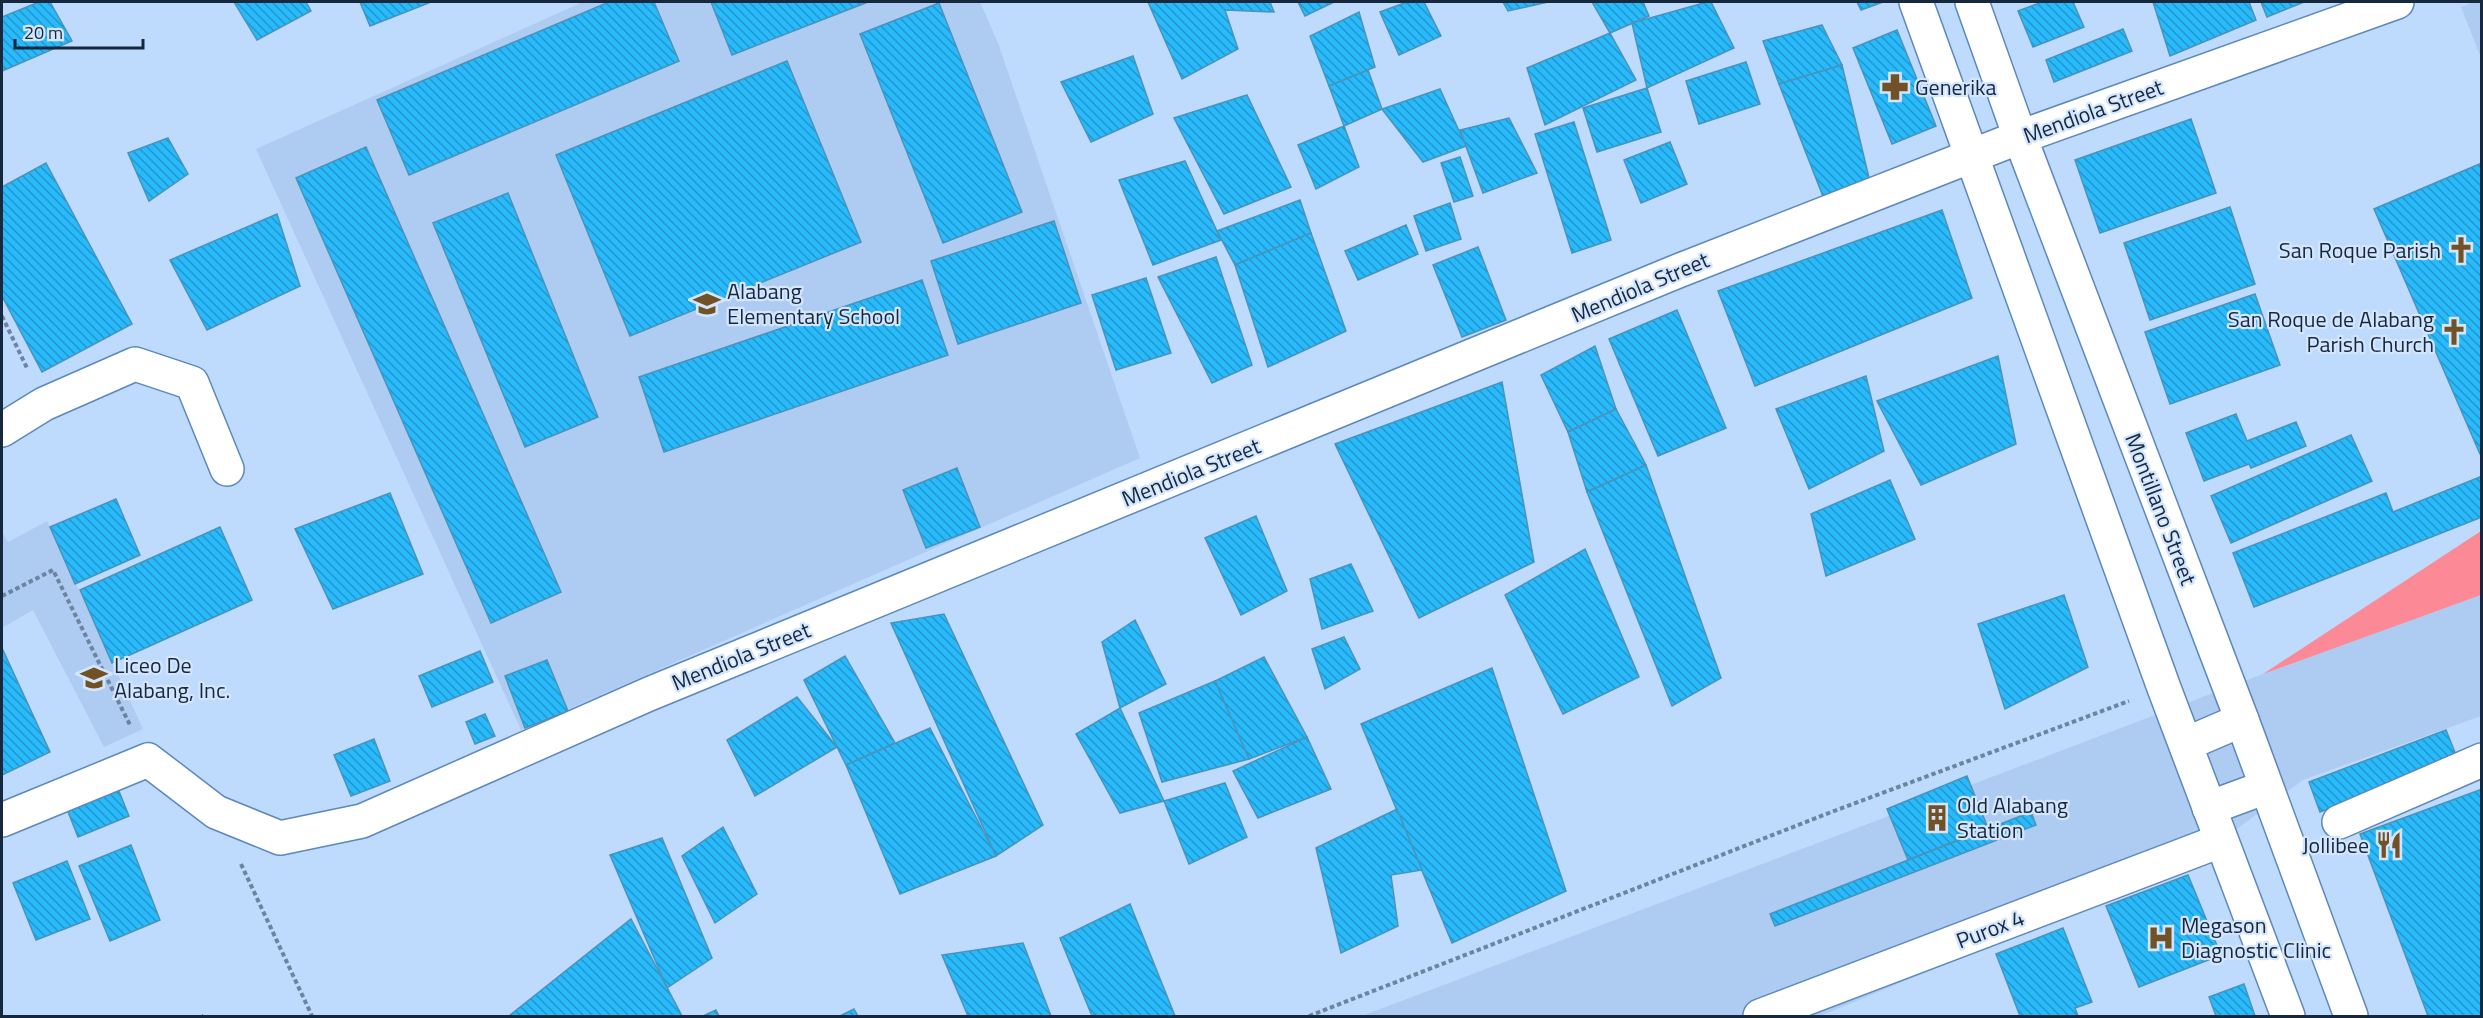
<svg xmlns="http://www.w3.org/2000/svg" width="2483" height="1018" viewBox="0 0 2483 1018" font-family="'Titillium Web',sans-serif">
<style>
.built{fill:#aeccf2}
.green{fill:#fc8996}
.building{fill:url(#building-back-hatch);stroke:#4993bb;stroke-width:1.5}
.lines{fill:none;stroke-linecap:round;stroke-linejoin:round}
.minor-casing{stroke:#5c88bd;stroke-width:36}
.major-casing{stroke:#5c88bd;stroke-width:36}
.path{stroke:#6c84a0;stroke-width:4;stroke-dasharray:4.5 3;stroke-linecap:butt}
.minor{stroke:#fff;stroke-width:33}
.major{stroke:#fff;stroke-width:33}
.labels{text-anchor:middle;dominant-baseline:central;stroke-width:4.5;stroke-linejoin:round;paint-order:stroke}
.poi-label{font-size:22px;fill:#16283e;stroke:#d4e6fe;text-anchor:start}
.street-label{font-size:22px;fill:#16283e;stroke:#d4e6fe}
</style>
<defs>
<pattern id="building-back-hatch" width="6" height="6" patternUnits="userSpaceOnUse" patternTransform="scale(1.5)"><rect width="6" height="6" fill="#28bafa"/><path d="M-1 5l2 2M0 0l6 6M5-1l2 2" fill="none" stroke="#2197cc"/></pattern>
</defs>
<rect width="100%" height="100%" fill="#bedafd"/>
<g class="built">
<path d="M583,2H980L998,43L1140,458L521,730L256,149Z"/>
<path d="M2474,2H2481V58L2461,7Z"/>
<path d="M47,521L143,729L104,747L33,610L2,628V532L8,542Z"/>
<path d="M2481,595V716L2303,780L2191,863L1820,1016H1362L2263,674Z"/>
</g>
<path class="green" d="M2481,531V595L2263,674Z"/>
<g class="building">
<path d="M39,2H50L72,41L2,71V17Z"/>
<path d="M234,2H306L311,11L257,40Z"/>
<path d="M360,2H431L370,26Z"/>
<path d="M609,2H654L679,61L409,175L377,100Z"/>
<path d="M711,2H868L732,55Z"/>
<path d="M1148,2H1270L1274,12L1225,10L1238,49L1182,79Z"/>
<path d="M1298,2H1334L1305,16Z"/>
<path d="M1407,2H1424L1441,36L1399,55L1380,12Z"/>
<path d="M1503,2H1548L1508,11Z"/>
<path d="M1592,2H1643L1649,16L1610,33Z"/>
<path d="M1707,2H1711L1734,48L1647,88L1632,23Z"/>
<path d="M1857,2H1883L1861,10Z"/>
<path d="M2042,2H2073L2084,27L2033,47L2018,11Z"/>
<path d="M2153,2H2249L2256,20L2170,56Z"/>
<path d="M2261,2H2304L2267,17Z"/>
<path d="M939,3L1022,212L943,243L860,34Z"/>
<path d="M1359,12L1375,67L1329,86L1310,36Z"/>
<path d="M1822,25L1842,65L1779,84L1763,41Z"/>
<path d="M2123,29L2132,51L2054,82L2046,60Z"/>
<path d="M1897,30L1936,126L1892,144L1853,48Z"/>
<path d="M1610,33L1636,80L1545,125L1527,68Z"/>
<path d="M1133,56L1153,114L1091,142L1061,82Z"/>
<path d="M787,61L861,242L630,336L556,155Z"/>
<path d="M1746,62L1760,104L1699,124L1686,81Z"/>
<path d="M1842,65L1870,182L1824,199L1779,84Z"/>
<path d="M1368,70L1382,109L1344,126L1329,86Z"/>
<path d="M1647,88L1661,132L1597,152L1583,108Z"/>
<path d="M1440,89L1466,146L1423,162L1382,109Z"/>
<path d="M1247,95L1291,187L1224,214L1174,118Z"/>
<path d="M1509,118L1537,173L1483,193L1460,130Z"/>
<path d="M2191,119L2216,193L2100,233L2075,160Z"/>
<path d="M1574,122L1611,240L1572,253L1535,134Z"/>
<path d="M1344,126L1359,167L1316,189L1298,145Z"/>
<path d="M168,138L188,174L149,201L128,153Z"/>
<path d="M1670,142L1687,184L1641,203L1624,160Z"/>
<path d="M366,147L561,592L491,623L296,178Z"/>
<path d="M1460,157L1473,196L1454,202L1441,163Z"/>
<path d="M1185,161L1221,240L1153,265L1119,180Z"/>
<path d="M46,163L132,324L42,372L2,296V187Z"/>
<path d="M2482,163V454H2480L2374,209Z"/>
<path d="M508,193L598,417L525,447L433,223Z"/>
<path d="M1300,200L1311,233L1235,265L1217,231Z"/>
<path d="M1450,203L1461,239L1426,251L1414,216Z"/>
<path d="M2230,207L2255,284L2150,320L2124,243Z"/>
<path d="M1942,210L1972,298L1755,386L1718,291Z"/>
<path d="M277,214L300,286L207,330L170,260Z"/>
<path d="M1054,221L1081,303L958,344L931,261Z"/>
<path d="M1406,225L1418,254L1358,280L1345,251Z"/>
<path d="M1311,233L1346,331L1268,367L1235,265Z"/>
<path d="M1478,247L1506,320L1462,337L1433,265Z"/>
<path d="M1216,257L1252,365L1212,383L1158,277Z"/>
<path d="M1146,278L1171,353L1116,370L1092,295Z"/>
<path d="M922,280L948,355L664,452L639,377Z"/>
<path d="M2255,294L2280,365L2170,404L2145,332Z"/>
<path d="M1677,310L1726,428L1658,456L1609,339Z"/>
<path d="M1595,346L1616,409L1568,432L1541,375Z"/>
<path d="M1998,356L2016,444L1921,485L1877,401Z"/>
<path d="M1866,376L1884,451L1809,489L1776,409Z"/>
<path d="M1502,382L1534,562L1419,618L1335,444Z"/>
<path d="M1616,409L1646,465L1587,492L1568,432Z"/>
<path d="M2236,414L2247,441L2296,422L2306,446L2251,468L2249,464L2204,481L2186,433Z"/>
<path d="M2351,435L2372,481L2231,543L2211,496Z"/>
<path d="M1646,465L1721,678L1672,706L1587,492Z"/>
<path d="M957,468L980,527L926,548L903,490Z"/>
<path d="M2482,476V517L2254,607L2233,553L2386,493L2393,512Z"/>
<path d="M1890,480L1915,539L1826,576L1811,514Z"/>
<path d="M390,493L423,574L333,609L295,529Z"/>
<path d="M116,499L140,555L75,584L50,527Z"/>
<path d="M1256,516L1287,591L1241,615L1205,538Z"/>
<path d="M220,527L252,600L112,663L80,590Z"/>
<path d="M1585,549L1639,677L1563,714L1505,595Z"/>
<path d="M1351,564L1373,611L1322,629L1310,579Z"/>
<path d="M2064,595L2088,667L2005,709L1978,624Z"/>
<path d="M944,614L1043,825L996,856L891,623Z"/>
<path d="M1135,620L1166,684L1120,708L1102,642Z"/>
<path d="M1344,637L1360,669L1325,689L1312,649Z"/>
<path d="M2,648L50,752L2,775Z"/>
<path d="M480,651L493,682L432,707L419,676Z"/>
<path d="M845,656L895,743L846,765L804,680Z"/>
<path d="M1264,657L1307,737L1249,759L1215,681Z"/>
<path d="M547,660L568,711L525,728L505,676Z"/>
<path d="M1492,668L1566,891L1452,943L1361,724Z"/>
<path d="M1215,681L1249,759L1162,782L1139,713Z"/>
<path d="M797,697L837,747L755,796L727,740Z"/>
<path d="M1120,708L1164,801L1120,813L1076,734Z"/>
<path d="M485,714L495,736L475,744L466,722Z"/>
<path d="M930,728L996,856L900,894L846,765Z"/>
<path d="M2446,730L2458,760L2320,812L2309,782Z"/>
<path d="M1307,737L1331,789L1258,818L1233,771Z"/>
<path d="M374,739L390,781L351,796L334,755Z"/>
<path d="M1967,776L1988,828L1908,860L1887,809Z"/>
<path d="M114,779L129,816L78,837L63,799Z"/>
<path d="M1225,783L1247,837L1189,864L1164,801Z"/>
<path d="M2482,789V1016H2428L2360,834Z"/>
<path d="M1397,809L1422,870L1391,875L1398,926L1341,953L1316,848Z"/>
<path d="M2031,812L2036,825L1775,926L1770,914Z"/>
<path d="M723,827L757,894L715,923L682,856Z"/>
<path d="M662,838L712,958L667,988L610,855Z"/>
<path d="M131,845L160,920L110,941L79,866Z"/>
<path d="M67,861L90,919L36,940L13,883Z"/>
<path d="M2188,875L2221,955L2139,987L2106,906Z"/>
<path d="M1130,904L1175,1016H1092L1060,938Z"/>
<path d="M631,919L682,1016H509Z"/>
<path d="M2063,928L2092,1002L2075,1008L2078,1016H2020L1996,954Z"/>
<path d="M1023,943L1051,1016H968L942,955Z"/>
<path d="M2244,984L2255,1016H2216L2209,997Z"/>
<path d="M854,1009L858,1016H840Z"/>
<path d="M716,1010L719,1016H703Z"/>
</g>
<g class="lines">
<defs>
<g id="minor">
<path d="M2,430L44,404L135,364L192,383L227,469"/>
<path d="M2,820L148,760L216,812L280,838L362,821L649,694L1678,271L2020,137L2397,2"/>
<path d="M2339,822L2482,760"/>
<path d="M1760,1016L2220,841"/>
</g>
<g id="major">
<path d="M1916,2L2164,688L2288,1016"/>
<path d="M1972,2L2020,137L2242,720L2351,1016"/>
<path d="M2186,744L2242,720"/>
<path d="M2209,808L2266,787"/>
</g>
</defs>
<use href="#minor" class="minor-casing"/>
<use href="#major" class="major-casing"/>
<g class="path">
<path d="M2,316L27,368"/>
<path d="M2,596L53,570L130,725"/>
<path d="M241,864L312,1016"/>
<path d="M202,1016H203"/>
<path d="M1309,1016L1834,811L2129,701"/>
</g>
<use href="#minor" class="minor"/>
<use href="#major" class="major"/>
</g>
<defs>
<symbol id="pharmacy-bare" viewBox="-9 -9 18 18"><path d="M-2-6h4v4h4v4h-4v4h-4v-4h-4v-4h4Z" fill="#715227" stroke="#d4e6fe" stroke-width="2.5" paint-order="stroke"/></symbol>
<symbol id="church-bare" viewBox="-9 -9 18 18"><path d="M-1.2-6h2.4v3.5h3.3v2.4h-3.3V6h-2.4V-.1h-3.3v-2.4h3.3Z" fill="#715227" stroke="#d4e6fe" stroke-width="2.5" paint-order="stroke"/></symbol>
<symbol id="school-bare" viewBox="-9 -9 18 18"><path d="M0-5L7-2L0 1L-7-2ZM-4 1L0 2.5L4 1V4Q0 6-4 4Z" fill="#715227" stroke="#d4e6fe" stroke-width="2.5" paint-order="stroke"/></symbol>
<symbol id="building-bare" viewBox="-9 -9 18 18"><path d="M-4-6H4V6H1V3H-1V6H-4ZM-2.5-4.3h1.7v1.8h-1.7ZM.8-4.3h1.7v1.8H.8ZM-2.5-1h1.7V.8h-1.7ZM.8-1h1.7V.8H.8Z" fill="#715227" stroke="#d4e6fe" stroke-width="2.5" paint-order="stroke"/></symbol>
<symbol id="restaurant-bare" viewBox="-9 -9 18 18"><path d="M-5-6h1v4h1v-4h1v4h1v-4h1v5L-1.5 .5V6h-2V.5L-5-1ZM5-6V6H3V1.5H1.5Q1.5-4 5-6Z" fill="#715227" stroke="#d4e6fe" stroke-width="2.5" paint-order="stroke"/></symbol>
<symbol id="hospital-bare" viewBox="-9 -9 18 18"><path d="M-5-5h3v3.5h4V-5h3V5h-3V1.5h-4V5h-3Z" fill="#715227" stroke="#d4e6fe" stroke-width="2.5" paint-order="stroke"/></symbol>
</defs>
<g fill-rule="evenodd">
<use href="#pharmacy-bare" x="1876" y="68" width="38" height="38"/>
<use href="#church-bare" x="2442" y="231" width="38" height="38"/>
<use href="#school-bare" x="688" y="285" width="38" height="38"/>
<use href="#church-bare" x="2435" y="313" width="38" height="38"/>
<use href="#school-bare" x="75" y="659" width="38" height="38"/>
<use href="#building-bare" x="1918" y="799" width="38" height="38"/>
<use href="#restaurant-bare" x="2370" y="826" width="38" height="38"/>
<use href="#hospital-bare" x="2142" y="919" width="38" height="38"/>
</g>
<g class="labels">
<g class="poi-label">
<text x="1915" y="87">Generika</text>
<text x="2441" y="250" text-anchor="end">San Roque Parish</text>
<text x="727" y="291">Alabang<tspan x="727" dy="25">Elementary School</tspan></text>
<text x="2434" y="319" text-anchor="end">San Roque de Alabang<tspan x="2434" dy="25">Parish Church</tspan></text>
<text x="114" y="665">Liceo De<tspan x="114" dy="25">Alabang, Inc.</tspan></text>
<text x="1957" y="805">Old Alabang<tspan x="1957" dy="25">Station</tspan></text>
<text x="2369" y="845" text-anchor="end">Jollibee</text>
<text x="2181" y="925">Megason<tspan x="2181" dy="25">Diagnostic Clinic</tspan></text>
</g>
<g class="street-label">
<text transform="translate(2093 111) rotate(-20)">Mendiola Street</text>
<text transform="translate(1640 287) rotate(-23)">Mendiola Street</text>
<text transform="translate(1191 472) rotate(-22)">Mendiola Street</text>
<text transform="translate(2161 509) rotate(69)">Montillano Street</text>
<text transform="translate(741 656) rotate(-22)">Mendiola Street</text>
<text transform="translate(1990 929) rotate(-21)">Purox 4</text>
</g>
</g>
<rect width="2483" height="1018" fill="none" stroke="#16283e" stroke-width="6"/>
<path d="M15 39v9h128v-9" fill="none" stroke="#16283e" stroke-width="3"/>
<text x="24" y="39" font-size="18" fill="#16283e" stroke="#d4e6fe" stroke-width="4.5" paint-order="stroke">20 m</text>
</svg>
